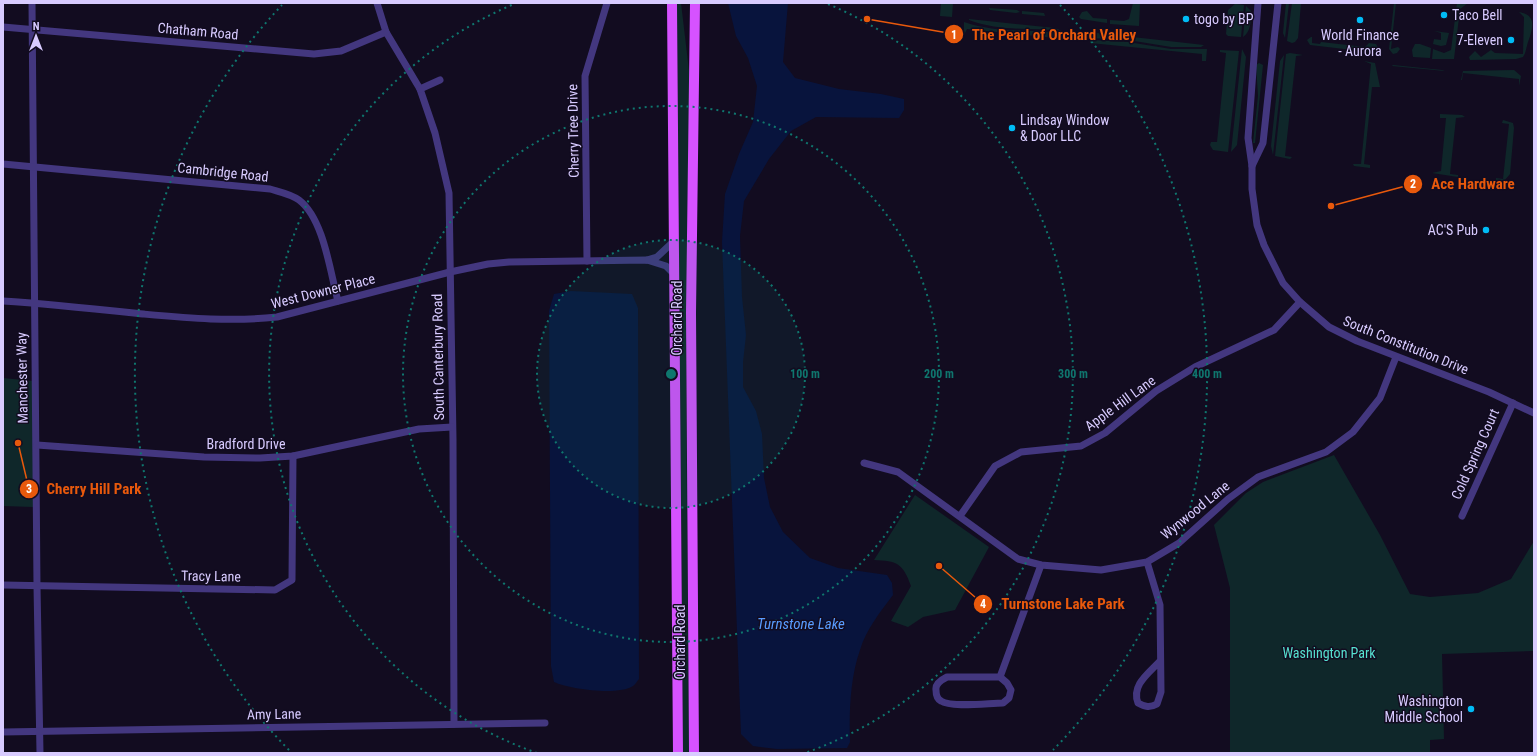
<svg xmlns="http://www.w3.org/2000/svg" width="1537" height="756" viewBox="0 0 1537 756" font-family="'Roboto Condensed',sans-serif">
<style>
.green{fill:#0f272a}
.water{fill:#08143d}
.lines{fill:none;stroke-linecap:round;stroke-linejoin:round}
.street{stroke:#43377f;stroke-width:7}
.primary{stroke:#d652ff;stroke-width:10}
.ring{fill:none;stroke:#0f766e;stroke-width:2;stroke-dasharray:2 4}
.poi-dot{fill:#00bcf6;stroke:#120c20;stroke-width:1.5}
.labels{text-anchor:middle;dominant-baseline:central;stroke-width:3;stroke-linejoin:round;paint-order:stroke}
.poi-label{font-size:14px;fill:#d8cbff;stroke:#120c20;text-anchor:start}
.street-label{font-size:14px;fill:#d8cbff;stroke:#120c20}
.park-label{font-size:14px;fill:#56e0d0;stroke:#120c20}
.water-label{font-size:15px;font-style:italic;fill:#599cff;stroke:#120c20}
.centre{fill:#0f766e;stroke:#120c20;stroke-width:2}
.ring-label{font-size:12px;text-anchor:middle;font-weight:bold;fill:#0f766e;stroke:#120c20;stroke-width:3;stroke-linejoin:round;paint-order:stroke}
.leader{fill:none;stroke:#e8590c;stroke-width:1.5}
.callout-dot{fill:#e8590c;stroke:#120c20;stroke-width:1.5}
.mark-label{font-size:12px;text-anchor:middle;font-weight:bold;fill:#fff}
.callout-label{font-size:15px;text-anchor:middle;font-weight:bold;fill:#e8590c;stroke:#120c20;stroke-width:3;stroke-linejoin:round;paint-order:stroke}
</style>
<rect width="100%" height="100%" fill="#120c20"/>
<g class="green">
<path d="M677,3H681L690,79L687,231L686,412L689,753H683Z"/>
<path d="M941,3H953L952,17L940,16Z"/>
<path d="M1133,3H1140L1139,26L1110,24V20L1124,21L1129,19Z"/>
<path d="M1286,3H1289L1285,38L1283,33Z"/>
<path d="M1292,3H1301L1298,38L1295,42L1292,43L1287,41Z"/>
<path d="M1394,3H1396L1391,49L1398,47L1400,49L1397,53L1393,54L1389,49Z"/>
<path d="M1457,3H1468L1460,9L1454,59H1432L1433,49L1444,53L1451,50Z"/>
<path d="M1235,4L1244,5L1241,37L1228,36L1226,34L1228,10Z"/>
<path d="M1246,6L1251,11C1251,20 1251,32 1243,37Z"/>
<path d="M989,8L1017,10L1020,12L1016,13L990,10Z"/>
<path d="M1022,11L1044,13L1045,16L1022,14Z"/>
<path d="M1087,11L1093,18L1107,19V23L1081,19L1079,17L1082,12Z"/>
<path d="M1519,12C1537,15 1533,28 1528,42C1526,48 1526,53 1523,57L1516,59L1470,60L1469,57L1475,51L1481,57L1491,50L1495,53L1523,54L1524,17Z"/>
<path d="M969,19L1055,28L1062,31C1029,27 1001,32 969,20Z"/>
<path d="M964,22C999,34 1028,28 1063,34L1065,39L967,29L964,35Z"/>
<path d="M1434,31L1449,33L1446,45L1441,46L1433,44L1434,39L1441,40V33Z"/>
<path d="M1085,32H1088L1204,45L1201,47H1171L1122,39L1081,38Z"/>
<path d="M1311,37H1312V43L1320,44L1321,42L1365,47L1369,43L1376,44L1378,48L1375,52H1370L1310,45L1307,40Z"/>
<path d="M1090,40L1128,42L1171,49H1207L1206,61H1202V54L1090,43Z"/>
<path d="M1415,44H1420L1431,48L1430,58L1413,57L1412,50Z"/>
<path d="M1242,49L1246,57L1237,145L1231,152Z"/>
<path d="M1220,50L1239,51L1228,152L1213,150L1210,145L1211,142H1217L1226,53L1220,52Z"/>
<path d="M1290,53L1303,55L1296,56L1285,156L1292,157L1290,159L1275,156L1286,54Z"/>
<path d="M1284,55L1273,155L1271,146L1280,61Z"/>
<path d="M1364,61L1375,63L1380,87H1372L1364,164L1370,165V168L1354,166L1353,164H1361L1371,64Z"/>
<path d="M1259,63L1263,65L1255,143H1253L1258,96L1256,65Z"/>
<path d="M1393,65L1442,70L1445,71L1392,66Z"/>
<path d="M1514,70L1521,76L1519,86V79L1463,73L1462,80H1461L1463,71Z"/>
<path d="M1440,114L1462,115L1465,117L1456,118L1450,174L1458,175V177L1432,173L1441,171L1446,118H1440Z"/>
<path d="M1503,120L1513,123L1514,128L1510,174L1504,181H1496V178L1503,179L1509,124L1502,123Z"/>
<path d="M3,378L33,381V507L3,506Z"/>
<path d="M1334,455L1380,535L1410,594L1430,597L1478,593L1511,579L1534,541V651L1442,654L1444,739L1430,740V753H1230V588L1214,525L1246,493L1263,482Z"/>
<path d="M915,495L989,547L955,610L923,617L908,627L891,621L911,586C903,563 897,561 874,560Z"/>
</g>
<g class="water">
<path d="M728,3H788L783,62L795,78L839,89L881,94L904,99V110L899,118L816,117L791,131L769,159L744,201L740,236L742,297L746,335L743,362V387L756,411L762,434L764,478L770,507L783,532L810,558L838,568L887,575L892,583L893,595C880,612 866,630 860,650C850,678 849,713 850,742L847,748L777,749L753,746L741,734L722,242L725,194L739,154L753,122L757,86L748,58L736,36Z"/>
<path d="M571,291L632,294L638,308L639,679C637,681 635,685 633,686C618,696 569,689 554,682L551,666L549,311L554,294Z"/>
</g>
<g class="lines">
<g class="street">
<path d="M32,3L37,586L40,753"/>
<path d="M377,3L386,32L420,89L435,133L449,193L453,439L454,724"/>
<path d="M1258,3L1248,138L1252,166V189L1257,225L1264,245L1283,283L1300,302L1329,327L1357,341L1489,392L1534,413"/>
<path d="M3,27L314,54L341,51L386,32"/>
<path d="M420,89L440,80"/>
<path d="M3,164L270,189C280,192 291,194 299,200C324,219 330,272 338,301"/>
<path d="M1252,166L1263,143L1278,3"/>
<path d="M647,260L657,257L674,241"/>
<path d="M587,261L585,76L607,3"/>
<path d="M3,301C50,304 96,309 143,314C188,318 232,322 277,317L450,272L488,264L509,262L647,260L666,266L675,275"/>
<path d="M37,445L204,457L260,458L293,456L419,429L452,427"/>
<path d="M864,463L898,472L1018,559L1041,565L1101,570L1147,562L1179,543L1228,499L1258,477L1326,452L1353,432L1380,398L1396,357"/>
<path d="M960,516L995,466L1021,452L1081,446L1105,433L1156,391L1195,367L1274,330L1300,302"/>
<path d="M1462,516L1513,403"/>
<path d="M1147,562L1160,605L1161,692L1157,704C1150,708 1145,707 1138,703C1131,685 1149,673 1160,661"/>
<path d="M3,585L275,590L292,580L293,456"/>
<path d="M1000,677L1007,683L1011,690L1009,698L1003,703C989,703 951,708 941,701C937,699 936,695 936,690C935,684 941,680 947,677H1000L1041,565"/>
<path d="M3,732L545,723"/>
</g>
<g class="primary">
<path d="M672,3L678,753"/>
<path d="M694,753L691,313L695,3"/>
</g>
</g>
<circle cx="671" cy="374" r="134" fill="#0f766e" fill-opacity=".12"/>
<g class="ring">
<circle cx="671" cy="374" r="134"/>
<circle cx="671" cy="374" r="268"/>
<path d="M537 753A402 402 0 0 1 514 4M828 4A402 402 0 0 1 805 753"/>
<path d="M289 750A536 536 0 0 1 282 5M1060 5A536 536 0 0 1 1053 750"/>
</g>
<g class="poi-dot">
<circle cx="1444" cy="15" r="4"/>
<circle cx="1186" cy="19" r="4"/>
<circle cx="1360" cy="20" r="4"/>
<circle cx="1511" cy="40" r="4"/>
<circle cx="1012" cy="128" r="4"/>
<circle cx="1486" cy="230" r="4"/>
<circle cx="1471" cy="709" r="4"/>
</g>
<g class="labels">
<g class="poi-label">
<text x="1452" y="15">Taco Bell</text>
<text x="1194" y="19">togo by BP</text>
<text x="1360" y="35" text-anchor="middle">World Finance<tspan x="1360" dy="16">- Aurora</tspan></text>
<text x="1503" y="40" text-anchor="end">7-Eleven</text>
<text x="1020" y="120">Lindsay Window<tspan x="1020" dy="16">&amp; Door LLC</tspan></text>
<text x="1478" y="230" text-anchor="end">AC'S Pub</text>
<text x="1463" y="701" text-anchor="end">Washington<tspan x="1463" dy="16">Middle School</tspan></text>
</g>
<g class="street-label">
<text transform="translate(198 31) rotate(5)">Chatham Road</text>
<text transform="translate(573 131) rotate(-91)">Cherry Tree Drive</text>
<text transform="translate(223 172) rotate(6)">Cambridge Road</text>
<text transform="translate(323 291) rotate(-14)">West Downer Place</text>
<text transform="translate(677 318) rotate(-90)">Orchard Road</text>
<text transform="translate(1406 345) rotate(22)">South Constitution Drive</text>
<text transform="translate(438 357) rotate(-91)">South Canterbury Road</text>
<text transform="translate(22 378) rotate(-91)">Manchester Way</text>
<text transform="translate(1120 403) rotate(-36)">Apple Hill Lane</text>
<text x="246" y="444">Bradford Drive</text>
<text transform="translate(1475 454) rotate(-66)">Cold Spring Court</text>
<text transform="translate(1195 510) rotate(-39)">Wynwood Lane</text>
<text transform="translate(211 576) rotate(1)">Tracy Lane</text>
<text transform="translate(680 642) rotate(-90)">Orchard Road</text>
<text transform="translate(274 714) rotate(-1)">Amy Lane</text>
</g>
<g class="park-label">
<text x="1329" y="653">Washington Park</text>
</g>
<g class="water-label">
<text x="801" y="624">Turnstone Lake</text>
</g>
</g>
<circle cx="671" cy="374" r="6" class="centre"/>
<g class="ring-label">
<text x="805" y="378">100 m</text>
<text x="939" y="378">200 m</text>
<text x="1073" y="378">300 m</text>
<text x="1207" y="378">400 m</text>
</g>
<path class="leader" d="M867 19L954 34M1331 206L1413 184M18 443L29 489M939 566L983 604"/>
<g class="callout-dot">
<circle cx="867" cy="19" r="4"/>
<circle cx="1331" cy="206" r="4"/>
<circle cx="18" cy="443" r="4"/>
<circle cx="939" cy="566" r="4"/>
<circle cx="954" cy="34" r="10"/>
<circle cx="1413" cy="184" r="10"/>
<circle cx="29" cy="489" r="10"/>
<circle cx="983" cy="604" r="10"/>
</g>
<g class="mark-label">
<text x="954" y="39">1</text>
<text x="1413" y="188">2</text>
<text x="29" y="493">3</text>
<text x="983" y="608">4</text>
</g>
<g class="callout-label">
<text x="1054" y="40">The Pearl of Orchard Valley</text>
<text x="1473" y="189">Ace Hardware</text>
<text x="94" y="494">Cherry Hill Park</text>
<text x="1063" y="609">Turnstone Lake Park</text>
</g>
<rect width="1537" height="756" fill="none" stroke="#d8cbff" stroke-width="8"/>
<g transform="translate(36 36)" stroke="#120c20" stroke-width="3" paint-order="stroke">
<path d="M0-3L7 15L0 10L-7 15Z" fill="#d8cbff"/>
<text y="-6" font-size="11" font-weight="bold" text-anchor="middle" fill="#d8cbff">N</text>
</g>
</svg>
